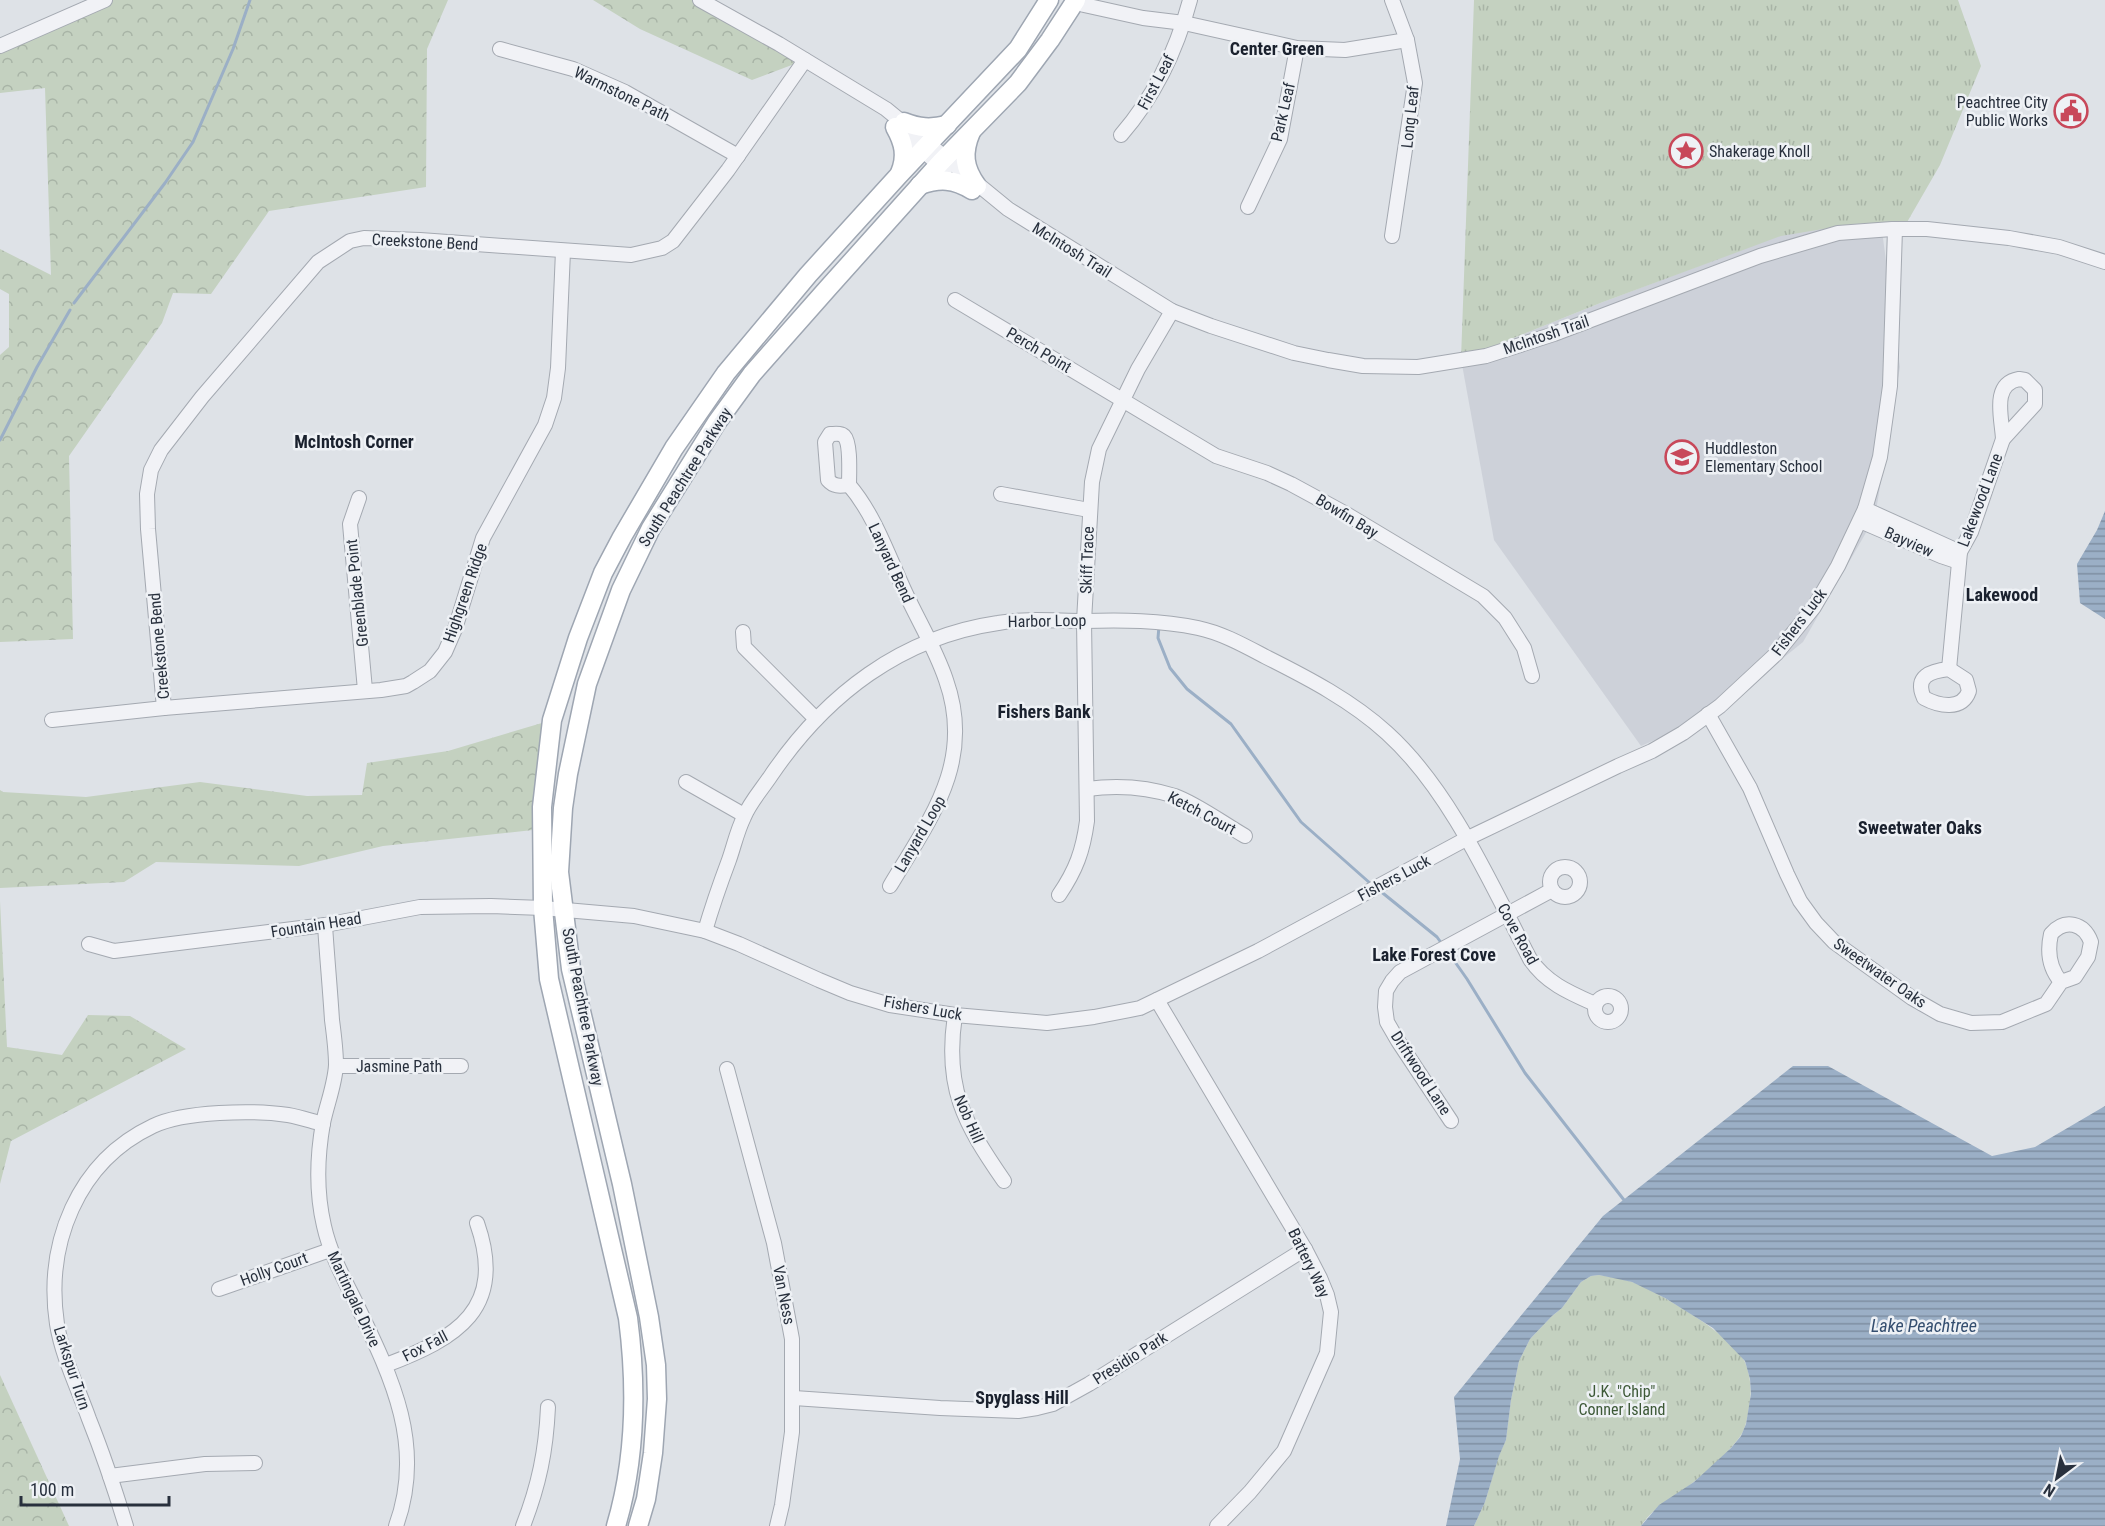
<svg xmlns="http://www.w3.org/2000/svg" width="2105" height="1526" viewBox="0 0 2105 1526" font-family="'Roboto Condensed',sans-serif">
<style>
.built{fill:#cdd1d9}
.grass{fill:url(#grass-tufts)}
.forest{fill:url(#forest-crowns)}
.water{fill:url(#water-rules)}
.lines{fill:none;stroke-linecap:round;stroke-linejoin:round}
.stream{stroke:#9bafc6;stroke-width:3}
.minor-casing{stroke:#a4a9b1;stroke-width:16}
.major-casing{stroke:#9ea6b2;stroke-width:21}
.minor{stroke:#f1f2f6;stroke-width:14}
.major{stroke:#fff;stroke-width:18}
.labels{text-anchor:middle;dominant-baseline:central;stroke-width:5;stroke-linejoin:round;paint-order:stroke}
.street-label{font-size:16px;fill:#28303d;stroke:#eef1f5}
.poi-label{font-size:16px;fill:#28303d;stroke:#eef1f5;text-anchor:start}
.park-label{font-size:16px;fill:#3c5836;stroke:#eef1f5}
.neighbourhood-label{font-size:18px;font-weight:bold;fill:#1a212e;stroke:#eef1f5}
.water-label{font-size:18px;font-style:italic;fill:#344e6f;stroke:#eef1f5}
</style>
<defs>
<pattern id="grass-tufts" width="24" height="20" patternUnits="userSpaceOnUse" patternTransform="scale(1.5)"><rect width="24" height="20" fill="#c4d1c0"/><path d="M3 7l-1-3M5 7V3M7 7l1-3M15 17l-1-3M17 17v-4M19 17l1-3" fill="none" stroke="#a8b4a6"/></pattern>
<pattern id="forest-crowns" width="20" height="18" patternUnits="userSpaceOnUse" patternTransform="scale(1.5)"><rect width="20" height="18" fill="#c4d1c0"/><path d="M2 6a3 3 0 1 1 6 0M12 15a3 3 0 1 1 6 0" fill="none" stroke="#a8b4a6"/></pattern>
<pattern id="water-rules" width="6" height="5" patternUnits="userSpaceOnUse" patternTransform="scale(1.5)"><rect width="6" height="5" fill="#9bafc6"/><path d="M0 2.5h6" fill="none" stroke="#7e8fa2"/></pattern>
</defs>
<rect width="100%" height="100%" fill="#dee2e7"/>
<path class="built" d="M1881,223L1900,367L1875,517L1803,642L1714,714L1641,746L1494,540L1461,359L1603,302L1802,227Z"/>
<g class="grass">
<path d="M1474,0H1958L1981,66L1940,165L1906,224L1881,223L1853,224L1781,236L1603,302L1461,359Z"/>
<path d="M1599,1275C1611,1277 1624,1279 1635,1283C1661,1294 1734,1336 1745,1362C1751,1377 1752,1392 1749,1407C1747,1418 1746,1429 1739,1438C1725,1457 1702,1476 1682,1491C1665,1504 1654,1507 1641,1526H1474L1485,1502L1499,1455L1506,1440L1511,1400L1519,1361L1530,1339L1552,1316L1562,1308L1581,1282L1591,1276Z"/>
</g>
<g class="forest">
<path d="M104,0H448L427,49L426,187L269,211L211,294L173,293L162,323L69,456L73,639L0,642V355L9,347V294L0,289V249L51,275L45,88L0,93V46Z"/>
<path d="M593,0H693L805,60L752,80L640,29Z"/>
<path d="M552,720L542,829L383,846L299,866L156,862L124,882L0,888V790L3,792L86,797L200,782L307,796L362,795L367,763L448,751Z"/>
<path d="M0,901L7,1047L62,1055L88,1015L130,1016L186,1049L11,1141L0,1184Z"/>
<path d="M0,1375L69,1526H0Z"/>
</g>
<g class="water">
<path d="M2105,511V619L2080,603L2077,564L2097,530Z"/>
<path d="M1793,1066H1828L1992,1156L2035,1147L2105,1106V1526H1641L1659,1505L1694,1482L1731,1448L1741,1436L1746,1424L1751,1394L1750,1379L1745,1361L1713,1328L1665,1298L1632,1282L1599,1275L1591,1276L1581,1282L1562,1308L1552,1316L1530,1339L1519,1361L1511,1400L1506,1440L1499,1456L1485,1502L1474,1526H1446L1460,1459L1454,1397L1603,1216Z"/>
</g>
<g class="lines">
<g class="stream">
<path d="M74,303L165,183L193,142L233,49L250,0"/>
<path d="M0,440L37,367L70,310"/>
<path d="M1159,626L1158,638L1170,668L1187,689L1231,724L1301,822L1371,884"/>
<path d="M1379,890L1437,937L1442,944"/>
<path d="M1448,952L1467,979L1525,1073L1624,1200"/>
</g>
<defs>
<g id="minor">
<path d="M700,0L779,44L886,109L1008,209L1172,311L1211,326L1294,353L1328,360L1363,366L1418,367L1486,356L1554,334L1760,256L1838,233L1892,229H1927L2009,238L2059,247L2105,262"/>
<path d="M1078,0L1084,5L1143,18L1184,23L1297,48L1345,50L1407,40"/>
<path d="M1392,0L1407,40L1415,83L1392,236"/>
<path d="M0,46L105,0"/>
<path d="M500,49L573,69L625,92L738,156"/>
<path d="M898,129L945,170"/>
<path d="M1121,135C1154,97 1177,49 1190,0"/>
<path d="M1248,207L1280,139L1297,48"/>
<path d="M955,300L1216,456L1267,473L1291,484L1348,515L1483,596L1505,618L1524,648L1532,676"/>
<path d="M2019,379L2025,380L2035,390V404L2003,439C2002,418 1991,384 2019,379Z"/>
<path d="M830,434C835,434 841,433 844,436C851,443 849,475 849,485C840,486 834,487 828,480L825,442Z"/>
<path d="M849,485C875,515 889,558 906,594C919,622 936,650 946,680C975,762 930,819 890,886"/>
<path d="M1001,494L1089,510"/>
<path d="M359,498L350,524L365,690"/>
<path d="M1865,509L1960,552"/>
<path d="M1860,521L1941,556L1959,562"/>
<path d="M743,632L744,647L816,719"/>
<path d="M1949,669L1960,552L1971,532L2003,439"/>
<path d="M1949,669L1966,680L1969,691C1962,711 1939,706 1924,698C1914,676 1931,671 1949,669Z"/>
<path d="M164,708L148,529L147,494L151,470L161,450L202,397L318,262L350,241L364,238L420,240L631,255L662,248L673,241L728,170L805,60"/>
<path d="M1708,714L1750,788L1787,874L1800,901L1816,923L1834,942L1912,998L1940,1014L1971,1023L2002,1022L2046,1004L2061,982L2075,977L2088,957L2091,942C2084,923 2065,918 2051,934C2047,952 2049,968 2061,982"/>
<path d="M52,720L164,708L381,690L406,686L413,682L430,671L445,652L455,629L483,538L545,425L554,398L558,368L563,251"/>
<path d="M686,782L744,815"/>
<path d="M1087,789C1116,785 1147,787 1175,796C1197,804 1224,824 1245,836"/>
<circle cx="1565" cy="882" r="15"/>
<path d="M1059,895C1076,870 1083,851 1087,821L1084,621L1092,482L1099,449L1138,369L1172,311"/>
<path d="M325,925C327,957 330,988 332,1020C334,1035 336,1050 336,1065C335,1084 327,1104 323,1123C317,1157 316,1192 324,1226C330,1253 343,1277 355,1301C390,1374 426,1444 396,1526"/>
<path d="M705,931C712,907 720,884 729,860C734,846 737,831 744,817C750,802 763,788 772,774C826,695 901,637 998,623C1026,618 1056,621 1084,621C1122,620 1160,620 1198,628C1222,633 1245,646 1266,657C1308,678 1352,701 1387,733C1450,790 1491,884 1530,959C1546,983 1570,993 1595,1004"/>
<path d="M89,944L114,951L325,925L420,907L491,906L543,908L634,916L705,931L739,944L819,980L850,993L890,1005L955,1015L1047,1023L1094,1017L1140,1008L1258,951L1466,839L1618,766L1652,751L1683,733L1720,706L1776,654L1814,607L1838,566L1865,509L1880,457L1890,386L1895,229"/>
<circle cx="1608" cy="1009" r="13"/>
<path d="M1157,1000L1305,1249L1320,1278L1327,1295L1331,1312L1327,1353L1284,1451L1250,1492L1217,1526"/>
<path d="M955,1015C944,1088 964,1123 1004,1181"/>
<path d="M336,1066H461"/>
<path d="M727,1069L774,1243L792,1339V1432L782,1505L777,1526"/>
<path d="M1451,1121L1398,1041L1387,1022L1385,1007L1386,991L1392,981L1400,972L1552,890"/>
<path d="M219,1289L330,1250"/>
<path d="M386,1365C457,1338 507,1309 477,1223"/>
<path d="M794,1398L940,1408L1018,1411L1037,1408L1053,1404L1089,1384L1305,1249"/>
<path d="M110,1476L205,1464L255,1463"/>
<path d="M126,1526C115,1490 103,1454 89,1419C78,1388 62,1356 57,1324C45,1244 77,1162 153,1126C184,1111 254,1110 288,1115C300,1117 311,1121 323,1124"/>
<path d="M523,1526C539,1485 546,1451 548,1407"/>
</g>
<g id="major">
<path d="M904,122C919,128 930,129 947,125"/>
<path d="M895,127C904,143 907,156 900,173"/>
<path d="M971,132C962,153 964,168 977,186"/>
<path d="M920,185C940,178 954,179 972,190"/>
<path d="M616,1526C636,1458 637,1388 628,1318L549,979L543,908L542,807L552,720L578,638L603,573L622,537L674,448L726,373L808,275L899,175L1018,49L1049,0"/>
<path d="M638,1526L646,1499L653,1453L657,1399L656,1365L649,1317L622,1184L571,969L559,872L563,808L568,774L587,684L621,590L651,528L717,422L752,374L828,288L941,162L1018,83L1050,40L1076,0"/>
</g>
</defs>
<use href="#minor" class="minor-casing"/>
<use href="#major" class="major-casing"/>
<use href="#minor" class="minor"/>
<use href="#major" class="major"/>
</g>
<defs>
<symbol id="civic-ring" viewBox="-11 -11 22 22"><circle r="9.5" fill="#eef1f5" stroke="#c8485a" stroke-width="1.5"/><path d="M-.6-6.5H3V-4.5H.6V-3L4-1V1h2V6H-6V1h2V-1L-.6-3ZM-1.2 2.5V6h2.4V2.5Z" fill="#c8485a"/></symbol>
<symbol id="sight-ring" viewBox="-11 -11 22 22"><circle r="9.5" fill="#eef1f5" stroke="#c8485a" stroke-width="1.5"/><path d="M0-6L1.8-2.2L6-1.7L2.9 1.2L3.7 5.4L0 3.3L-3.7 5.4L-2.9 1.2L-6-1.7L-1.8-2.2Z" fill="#c8485a"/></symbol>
<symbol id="school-ring" viewBox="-11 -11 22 22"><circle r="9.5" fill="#eef1f5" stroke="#c8485a" stroke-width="1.5"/><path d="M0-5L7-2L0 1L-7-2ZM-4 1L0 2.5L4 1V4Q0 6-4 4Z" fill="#c8485a"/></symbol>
</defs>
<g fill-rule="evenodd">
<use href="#civic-ring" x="2052" y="92" width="38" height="38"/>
<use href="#sight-ring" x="1667" y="132" width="38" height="38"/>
<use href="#school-ring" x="1663" y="438" width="38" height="38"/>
</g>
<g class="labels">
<g class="street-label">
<text transform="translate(1156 82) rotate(-62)">First Leaf</text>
<text transform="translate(622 94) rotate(26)">Warmstone Path</text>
<text transform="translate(1283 112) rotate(-77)">Park Leaf</text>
<text transform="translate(1410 117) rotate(-84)">Long Leaf</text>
<text transform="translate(425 242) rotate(3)">Creekstone Bend</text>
<text transform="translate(1072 250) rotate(32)">McIntosh Trail</text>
<text transform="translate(1546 335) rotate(-19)">McIntosh Trail</text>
<text transform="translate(1039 350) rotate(31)">Perch Point</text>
<text transform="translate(685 477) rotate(-58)">South Peachtree Parkway</text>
<text transform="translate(1980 500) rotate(-69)">Lakewood Lane</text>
<text transform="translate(1347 516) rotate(31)">Bowfin Bay</text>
<text transform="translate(1909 542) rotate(24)">Bayview</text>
<text transform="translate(1087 560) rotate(-88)">Skiff Trace</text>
<text transform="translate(891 563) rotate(65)">Lanyard Bend</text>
<text transform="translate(357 593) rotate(-96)">Greenblade Point</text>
<text transform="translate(465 593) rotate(-71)">Highgreen Ridge</text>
<text transform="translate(1047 621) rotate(-1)">Harbor Loop</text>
<text transform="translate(1799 622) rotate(-53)">Fishers Luck</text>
<text transform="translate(159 646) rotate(-95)">Creekstone Bend</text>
<text transform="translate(1202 813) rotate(28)">Ketch Court</text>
<text transform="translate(920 834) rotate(-60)">Lanyard Loop</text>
<text transform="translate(1394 878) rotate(-28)">Fishers Luck</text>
<text transform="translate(316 925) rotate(-9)">Fountain Head</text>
<text transform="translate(1518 934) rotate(61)">Cove Road</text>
<text transform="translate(1880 973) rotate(35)">Sweetwater Oaks</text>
<text transform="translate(583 1007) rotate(79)">South Peachtree Parkway</text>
<text transform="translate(923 1008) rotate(10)">Fishers Luck</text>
<text x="399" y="1066">Jasmine Path</text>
<text transform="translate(1421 1073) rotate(57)">Driftwood Lane</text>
<text transform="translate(969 1119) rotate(66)">Nob Hill</text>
<text transform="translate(1309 1263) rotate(64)">Battery Way</text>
<text transform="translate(274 1269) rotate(-20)">Holly Court</text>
<text transform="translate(784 1295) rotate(79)">Van Ness</text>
<text transform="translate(354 1299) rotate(65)">Martingale Drive</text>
<text transform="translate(425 1346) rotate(-27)">Fox Fall</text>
<text transform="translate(1130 1358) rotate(-32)">Presidio Park</text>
<text transform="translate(72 1368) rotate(72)">Larkspur Turn</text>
</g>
<g class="poi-label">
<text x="2048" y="102" text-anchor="end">Peachtree City<tspan x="2048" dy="18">Public Works</tspan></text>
<text x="1709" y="151">Shakerage Knoll</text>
<text x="1705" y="448">Huddleston<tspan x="1705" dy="18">Elementary School</tspan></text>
</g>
<g class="park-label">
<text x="1622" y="1391">J.K. "Chip"<tspan x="1622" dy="18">Conner Island</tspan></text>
</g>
<g class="neighbourhood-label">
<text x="1277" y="48">Center Green</text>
<text x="354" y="441">McIntosh Corner</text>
<text x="2002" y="594">Lakewood</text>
<text x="1044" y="711">Fishers Bank</text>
<text x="1920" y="827">Sweetwater Oaks</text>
<text x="1434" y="954">Lake Forest Cove</text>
<text x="1022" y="1397">Spyglass Hill</text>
</g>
<g class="water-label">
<text x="1924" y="1325">Lake Peachtree</text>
</g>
</g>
<g transform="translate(2057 1478) rotate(212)" stroke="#eef1f5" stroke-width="4.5" paint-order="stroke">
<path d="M0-4.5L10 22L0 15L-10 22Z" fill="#28303d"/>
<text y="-9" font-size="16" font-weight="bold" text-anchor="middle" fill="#28303d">N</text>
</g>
<path d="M21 1496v9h148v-9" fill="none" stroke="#28303d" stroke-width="3"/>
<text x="30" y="1496" font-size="18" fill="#28303d" stroke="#eef1f5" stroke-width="4.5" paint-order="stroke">100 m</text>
</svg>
